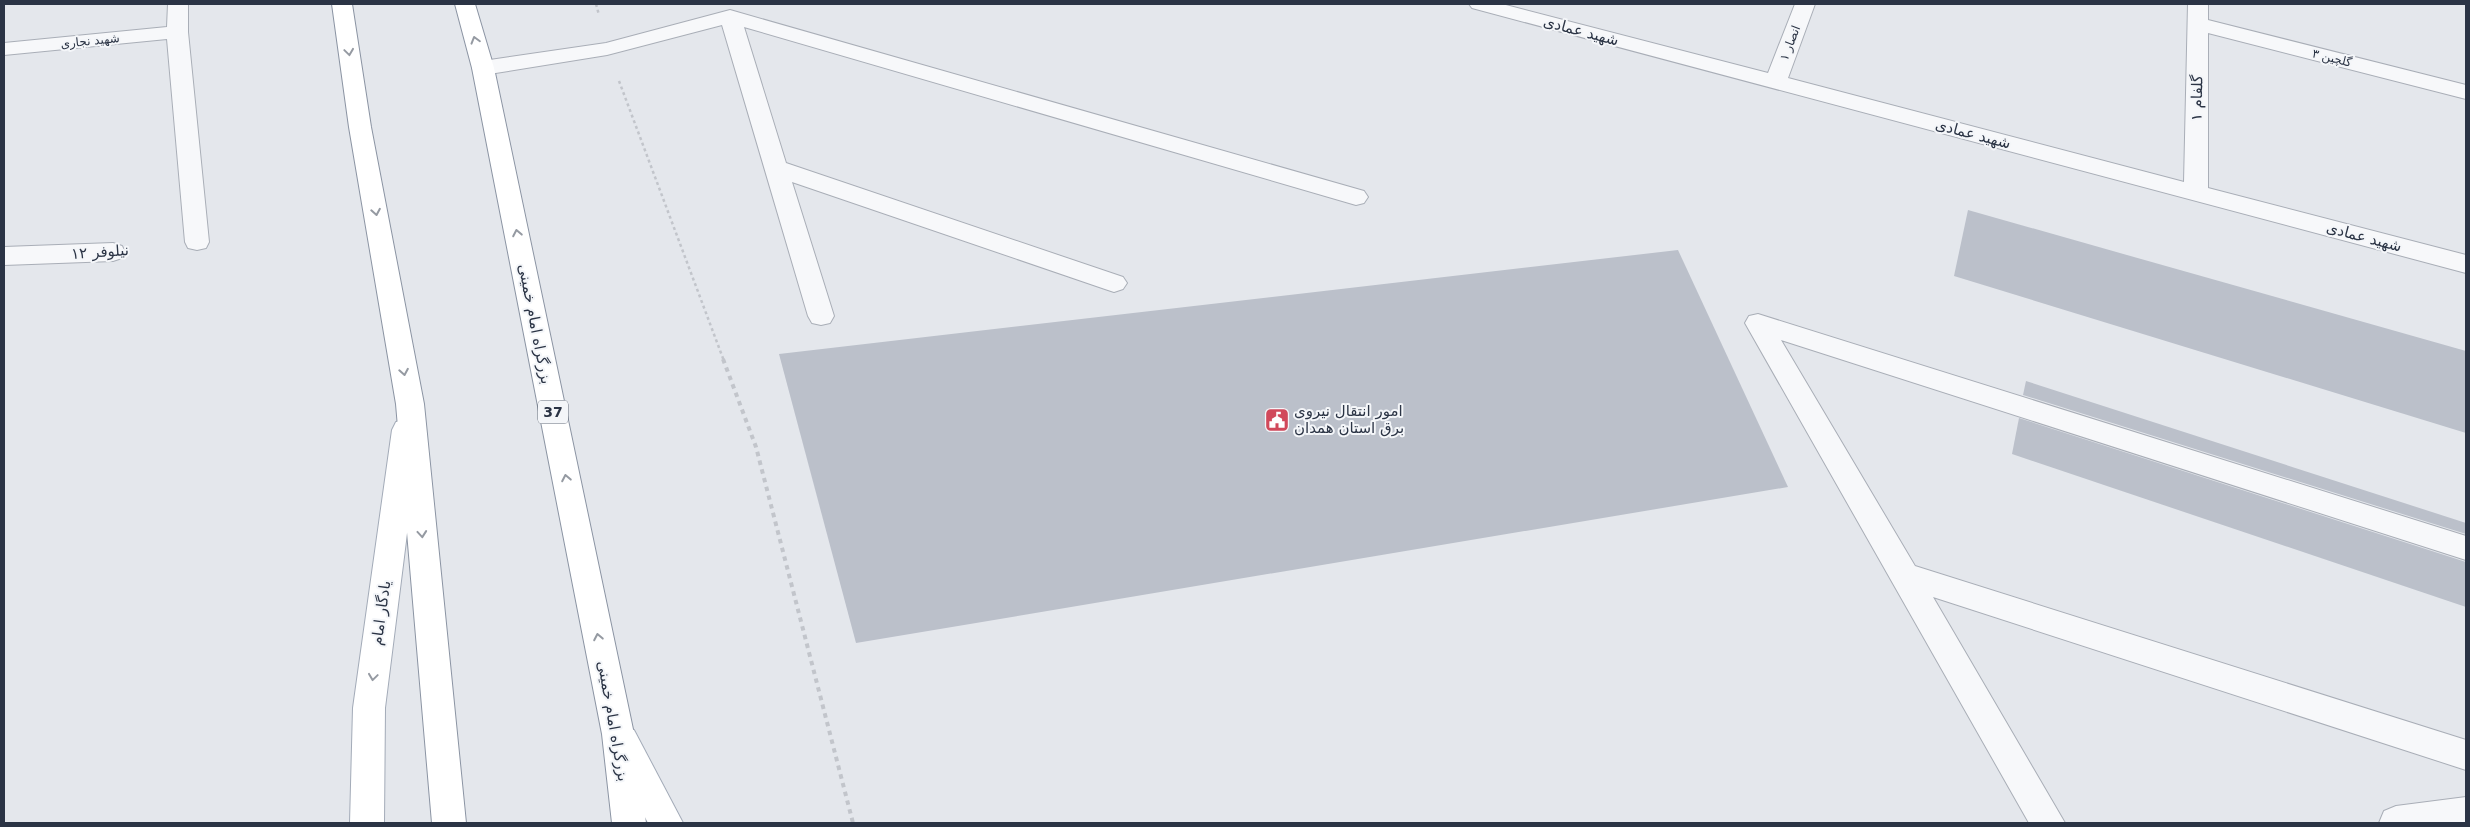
<svg xmlns="http://www.w3.org/2000/svg" width="2470" height="827" viewBox="0 0 2470 827" font-family="'DejaVu Sans','Noto Sans Arabic',sans-serif">
<style>
.building{fill:#bbc0ca}
.lines{fill:none;stroke-linecap:round;stroke-linejoin:round}
.minor-casing{stroke:#a9aeb7;stroke-width:2}
.major-casing{stroke:#a3abb8;stroke-width:2}
.highway-casing{stroke:#8b94a3;stroke-width:2}
.path-far1{stroke:#c2c5cb;stroke-width:2.5;stroke-dasharray:3 3;stroke-linecap:butt}
.path{stroke:#c2c5cb;stroke-width:4;stroke-dasharray:4.5 4.5;stroke-linecap:butt}
.minor{fill:#f7f8fa;fill-rule:evenodd}
.major{fill:#fff;fill-rule:evenodd}
.highway{fill:#fff;fill-rule:evenodd}
.oneway{stroke:#959aa2}
.labels{text-anchor:middle;dominant-baseline:central;stroke-width:4;stroke-linejoin:round;paint-order:stroke}
.far-street-label{font-size:12px;fill:#2b3445;stroke:#f4f6f9}
.shield{fill:#f4f6f9;stroke:#676e7b;stroke-width:1}
.shield-label{font-size:14px;font-weight:bold;fill:#2b3445}
.street-label{font-size:15px;fill:#2b3445;stroke:#f4f6f9}
.poi-label{font-size:15px;fill:#2b3445;stroke:#f4f6f9;text-anchor:start}
</style>
<rect width="100%" height="100%" fill="#e4e7ec"/>
<g class="building">
<path d="M1968,210L2466,351V433L1954,276Z"/>
<path d="M1678,250L1788,487L856,643L779,354Z"/>
<path d="M2026,381L2466,523V534L2023,395Z"/>
<path d="M2019,418L2466,562V607L2012,454Z"/>
</g>
<g class="lines">
<defs>
<g id="minor">
<path d="M168,4H188V32L209,242L206,248L197,250L188,248L185,242L167,39L4,55V43L167,27Z"/>
<path d="M1469,4H1502L1768,73L1795,4H1815L1788,78L2184,182L2188,4H2208V20L2466,85V99L2208,33V188L2466,255V273L1472,8Z"/>
<path d="M730,10L1364,191L1368,197L1364,203L1356,205L744,27L786,163L1123,277L1127,283L1123,289L1114,292L1105,289L792,182L834,316L830,323L821,325L812,323L808,316L722,25L607,55L483,75L475,73L472,68L475,63L483,61L606,43Z"/>
<path d="M113,243L122,246L125,252L122,258L113,261L4,265V247Z"/>
<path d="M1758,314L2466,536V560L1781,340L1915,566L2466,740V770L1933,597L2065,823H2029L1745,323L1749,316Z"/>
<path d="M2466,797V823H2379L2384,811L2396,806Z"/>
</g>
<g id="major">
<path d="M406,419L416,422L420,430L385,708L384,823H350L353,708L392,430L396,422Z"/>
<path d="M622,726L634,730L683,823H648L605,741L610,730Z"/>
</g>
<g id="highway">
<path d="M332,4H352L371,127L424,404L466,823H432L396,404L349,127Z"/>
<path d="M455,4H475L494,68L634,734L646,823H612L602,734L472,68Z"/>
</g>
</defs>
<use href="#minor" class="minor-casing"/>
<use href="#major" class="major-casing"/>
<use href="#highway" class="highway-casing"/>
<g class="path-far1">
<path d="M596,4L599,15"/>
<path d="M619,81L724,361"/>
</g>
<path class="path" d="M723,359L756,447L853,823"/>
<use href="#minor" class="minor"/>
<use href="#major" class="major"/>
<use href="#highway" class="highway"/>
</g>
<defs><path id="oneway-chevron" d="M-2-3.5L2.5 0L-2 3.5" fill="none" stroke-width="1.6" stroke-linecap="round" stroke-linejoin="round" transform="scale(1.25)"/></defs>
<g class="oneway">
<use href="#oneway-chevron" transform="translate(475 40) rotate(-106)"/>
<use href="#oneway-chevron" transform="translate(349 52) rotate(82)"/>
<use href="#oneway-chevron" transform="translate(376 212) rotate(80)"/>
<use href="#oneway-chevron" transform="translate(517 233) rotate(-101)"/>
<use href="#oneway-chevron" transform="translate(404 372) rotate(80)"/>
<use href="#oneway-chevron" transform="translate(566 478) rotate(-101)"/>
<use href="#oneway-chevron" transform="translate(422 534) rotate(85)"/>
<use href="#oneway-chevron" transform="translate(598 637) rotate(-101)"/>
<use href="#oneway-chevron" transform="translate(373 677) rotate(98)"/>
</g>
<defs>
<symbol id="civic-square" viewBox="-11 -11 22 22"><rect x="-9" y="-9" width="18" height="18" rx="4" fill="#d1495b" stroke="#f4f6f9"/><path d="M-.6-6.5H3V-4.5H.6V-3L4-1V1h2V6H-6V1h2V-1L-.6-3ZM-1.2 2.5V6h2.4V2.5Z" fill="#fff"/></symbol>
</defs>
<g fill-rule="evenodd">
<use href="#civic-square" x="1263" y="406" width="28" height="28"/>
</g>
<g class="labels">
<g class="far-street-label">
<text transform="translate(90 41) rotate(-6)">شهید نجاری</text>
<text transform="translate(1790 43) rotate(-69)">انصار ۱</text>
<text transform="translate(2332 58) rotate(14)">گلچین ۳</text>
</g>
<rect class="shield" x="538" y="400.5" width="30" height="23" rx="4"/>
<g class="shield-label">
<text x="553" y="412">37</text>
</g>
<g class="street-label">
<text transform="translate(1581 31) rotate(15)">شهید عمادی</text>
<text transform="translate(2197 98) rotate(-89)">گلفام ۱</text>
<text transform="translate(1973 134) rotate(15)">شهید عمادی</text>
<text transform="translate(2364 237) rotate(15)">شهید عمادی</text>
<text transform="translate(100 252) rotate(-4)">نیلوفر ۱۲</text>
<text transform="translate(535 324) rotate(79)">بزرگراه امام خمینی</text>
<text transform="translate(381 613) rotate(-82)">یادگار امام</text>
<text transform="translate(613 721) rotate(80)">بزرگراه امام خمینی</text>
</g>
<g class="poi-label">
<text x="1294" y="411">امور انتقال نیروی<tspan x="1294" dy="17">برق استان همدان</tspan></text>
</g>
</g>
<rect width="2470" height="827" fill="none" stroke="#2b3445" stroke-width="10"/>
</svg>
